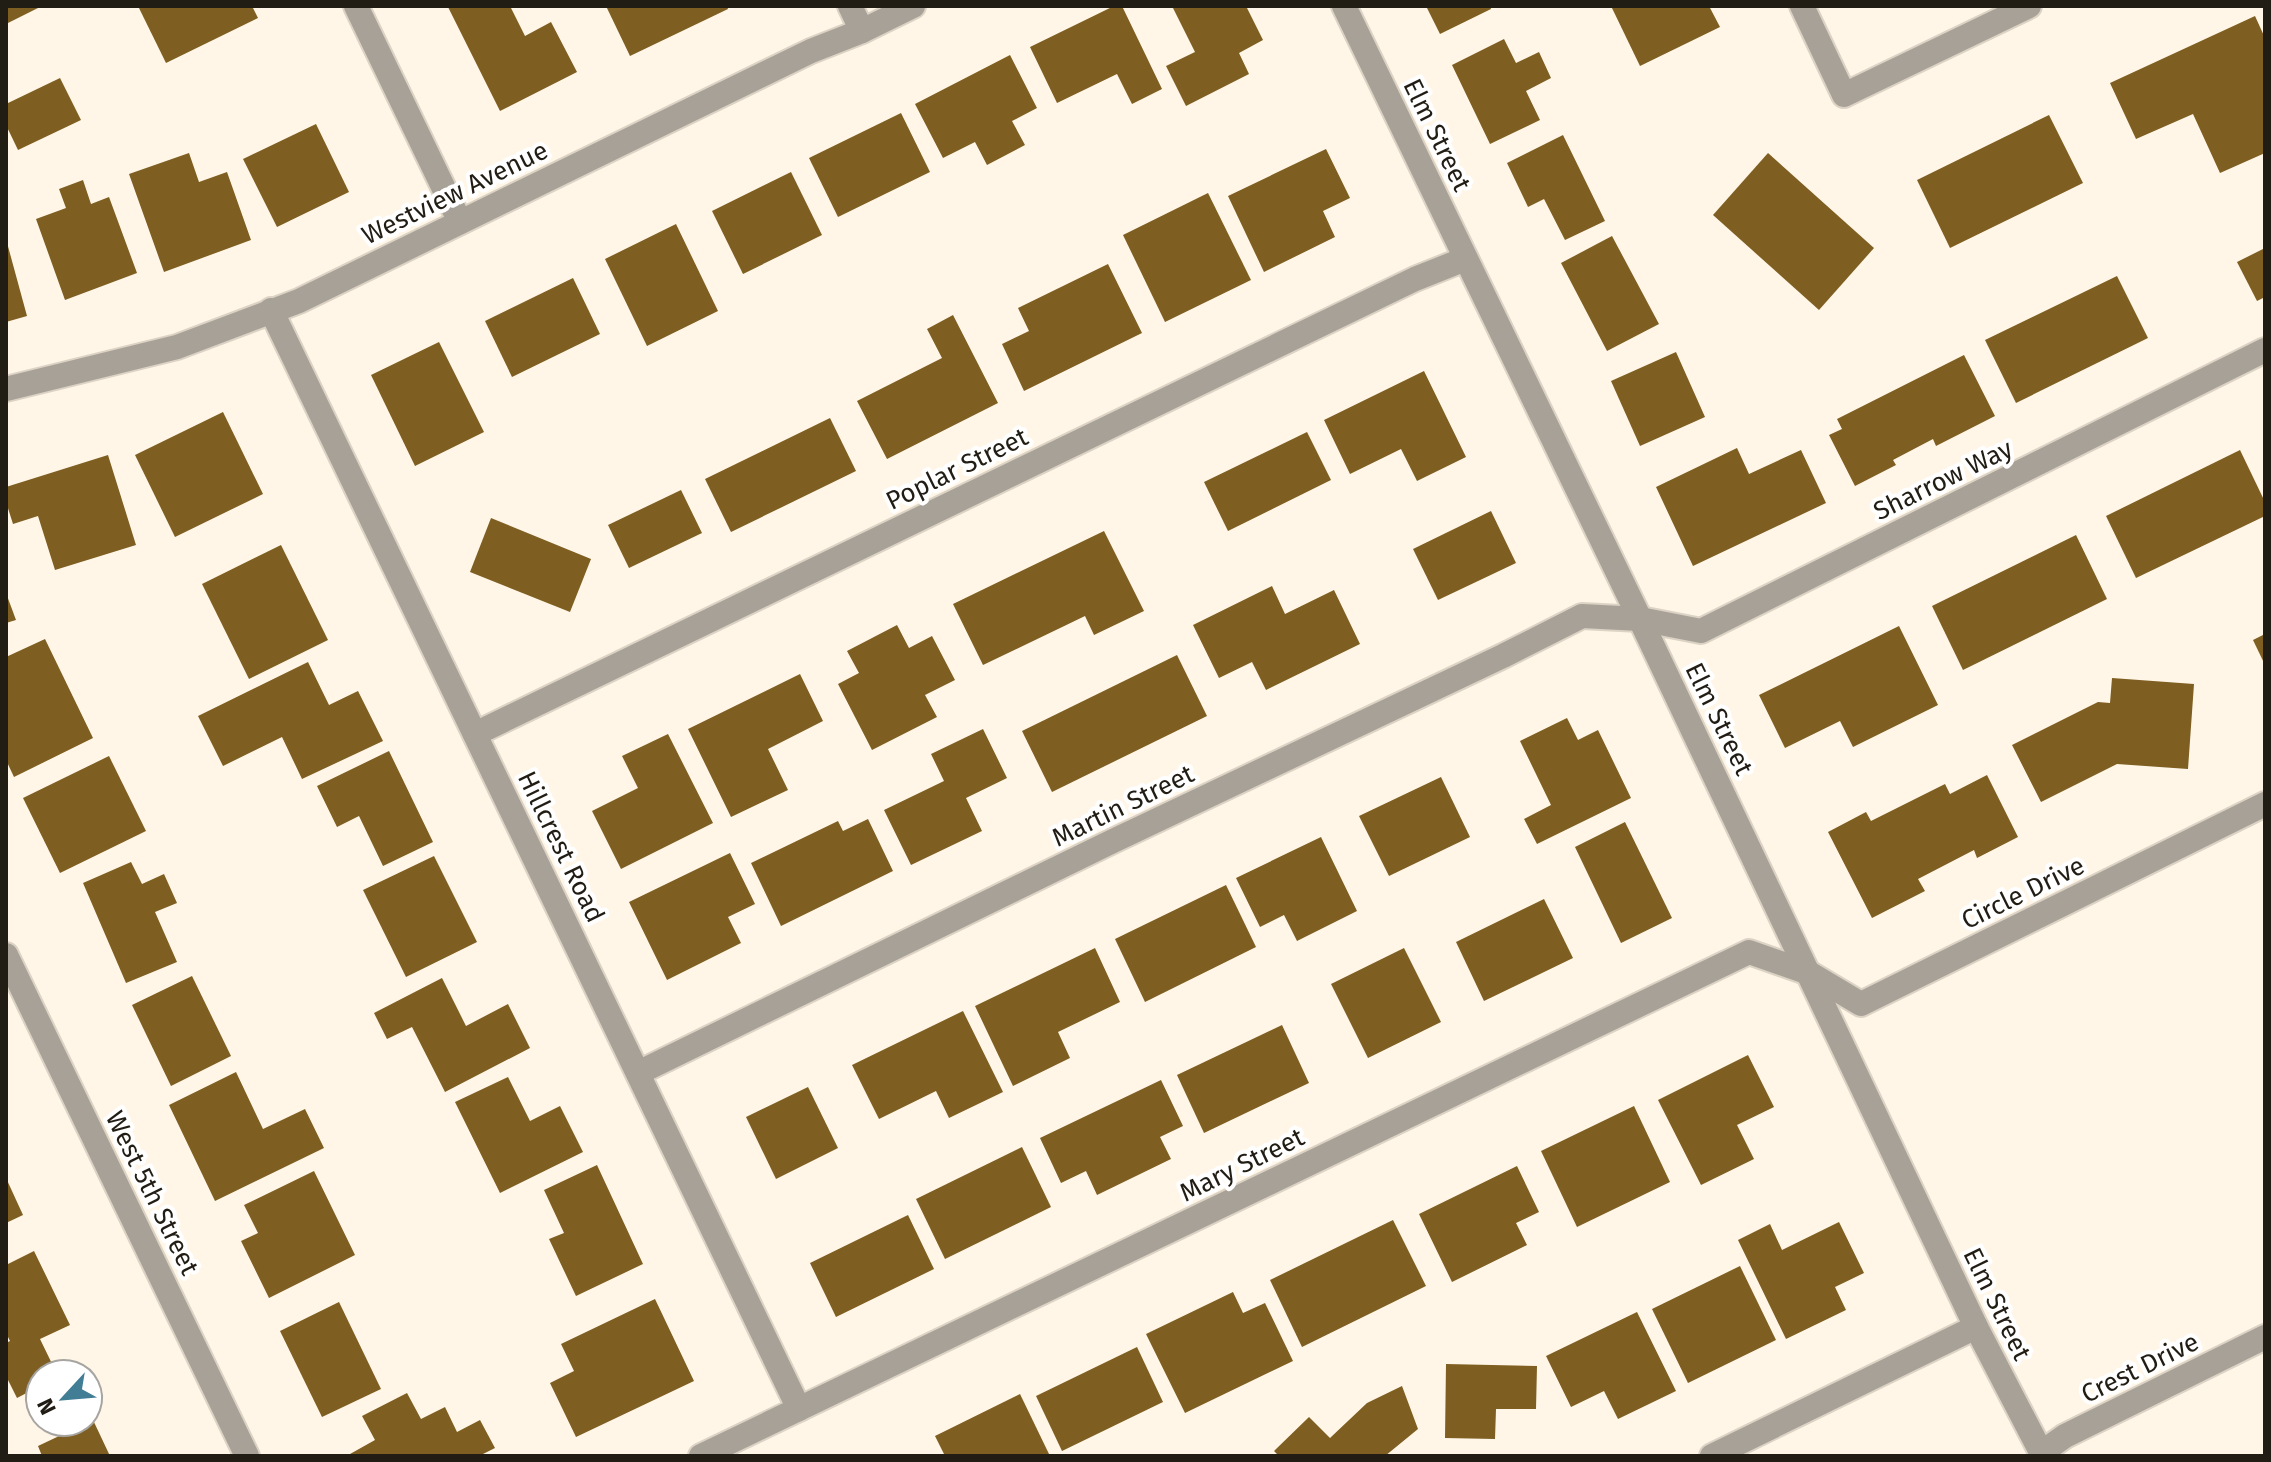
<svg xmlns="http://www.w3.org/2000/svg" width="2271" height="1462" viewBox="0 0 2271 1462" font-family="'Fira Sans',sans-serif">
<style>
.building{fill:#7e5e21}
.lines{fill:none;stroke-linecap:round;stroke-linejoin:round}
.minor-casing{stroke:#dcd3c5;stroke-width:28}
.minor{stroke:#a7a197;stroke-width:24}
.labels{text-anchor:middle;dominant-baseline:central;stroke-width:8;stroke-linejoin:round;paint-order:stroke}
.street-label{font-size:26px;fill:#221d14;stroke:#fff}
</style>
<rect width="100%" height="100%" fill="#fff6e7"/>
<g class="building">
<path d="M6,6H42L6,24Z"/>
<path d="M138,6H252L258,18L166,63Z"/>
<path d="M450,6H510L525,36L551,22L577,72L500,111L448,7Z"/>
<path d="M606,6H727L728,9L630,56Z"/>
<path d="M1114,6H1122L1162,89L1132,104L1117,74L1057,103L1030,47Z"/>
<path d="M1172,6H1246L1263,40L1239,53L1249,74L1186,106L1166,66L1195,52Z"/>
<path d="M1426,6H1490L1491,9L1440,34Z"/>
<path d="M1611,6H1709L1720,27L1640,66Z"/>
<path d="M2255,16L2265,38V153L2220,173L2193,114L2136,139L2110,83Z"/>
<path d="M1504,39L1516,63L1539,52L1551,78L1526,91L1540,120L1490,144L1452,65Z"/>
<path d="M1010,55L1037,108L1012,121L1025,145L987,165L975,142L943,158L915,104Z"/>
<path d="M60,78L81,120L18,150L6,125V104Z"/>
<path d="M901,113L930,172L838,217L809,158Z"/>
<path d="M2049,115L2083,183L1950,248L1917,180Z"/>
<path d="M316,124L349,192L277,227L243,159Z"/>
<path d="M1563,135L1605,221L1565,240L1544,199L1528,207L1507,163Z"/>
<path d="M1326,149L1350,198L1323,211L1335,237L1264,272L1228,196Z"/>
<path d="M189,153L199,182L227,172L251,240L164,272L129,174Z"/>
<path d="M1768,153L1874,248L1819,310L1713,215Z"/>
<path d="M791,172L822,235L743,274L712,211Z"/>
<path d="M83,180L91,204L109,197L137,273L65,300L36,219L66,208L59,189Z"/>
<path d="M1208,193L1251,280L1165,322L1123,235Z"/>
<path d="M676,224L718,311L647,346L605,259Z"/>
<path d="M1612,236L1659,324L1607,351L1561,263Z"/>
<path d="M6,239L27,316L6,322Z"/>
<path d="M2265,248V297L2257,301L2237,262Z"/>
<path d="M1108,264L1142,333L1024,391L1002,344L1029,331L1018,308Z"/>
<path d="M2117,276L2148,338L2016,403L1985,340Z"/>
<path d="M573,278L600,334L512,377L485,321Z"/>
<path d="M953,315L998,403L887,459L857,401L942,358L927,329Z"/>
<path d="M439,342L484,432L415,466L371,375Z"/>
<path d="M1676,352L1705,417L1640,446L1611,381Z"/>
<path d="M1964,355L1995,416L1936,446L1933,439L1893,460L1896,465L1855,486L1829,435L1842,429L1837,419Z"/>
<path d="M1424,371L1466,457L1417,481L1401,449L1350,474L1324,420Z"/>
<path d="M223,412L263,494L175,537L135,455Z"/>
<path d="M830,418L856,471L731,532L705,479Z"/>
<path d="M1307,432L1331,480L1228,531L1204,482Z"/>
<path d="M1737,448L1749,474L1801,450L1826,503L1693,566L1656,487Z"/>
<path d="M2240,450L2265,502V516L2136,578L2106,516Z"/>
<path d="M108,455L136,545L55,570L38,516L13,524L6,502V487Z"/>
<path d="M681,490L702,533L629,568L608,525Z"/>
<path d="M1491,511L1516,563L1438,600L1413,549Z"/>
<path d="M491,518L591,559L570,612L470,572Z"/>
<path d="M1104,531L1144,611L1094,635L1085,616L983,665L953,604Z"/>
<path d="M2076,535L2107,599L1963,670L1932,606Z"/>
<path d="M281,545L328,640L249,679L202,584Z"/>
<path d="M1272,586L1285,614L1334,590L1360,644L1266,690L1252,662L1219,678L1193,625Z"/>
<path d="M6,593L16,620L6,623Z"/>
<path d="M897,625L909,648L932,636L955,680L925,695L937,717L872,750L838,684L859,673L847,651Z"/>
<path d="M1899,626L1938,705L1853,747L1840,721L1785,748L1759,695Z"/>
<path d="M2265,634V665L2253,640Z"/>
<path d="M45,639L93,738L14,777L6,760V657Z"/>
<path d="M1177,655L1207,716L1052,792L1022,731Z"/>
<path d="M308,662L329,705L358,691L383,741L302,779L282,737L223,766L198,716Z"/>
<path d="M800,674L823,721L768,749L788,790L731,817L688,729Z"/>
<path d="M2112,678L2194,684L2188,769L2117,764L2041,802L2012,745L2098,702L2110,703Z"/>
<path d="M1567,718L1578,740L1598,730L1631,798L1537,844L1524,819L1551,805L1520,741Z"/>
<path d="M983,729L1007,778L966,798L982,831L911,865L884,810L944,781L931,754Z"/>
<path d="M668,734L713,823L621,869L592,811L638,788L622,756Z"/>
<path d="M389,751L433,842L383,866L359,816L337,827L317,786Z"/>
<path d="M109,756L146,831L60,873L23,798Z"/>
<path d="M1987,775L2018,837L1977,858L1974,850L1918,879L1925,891L1872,918L1828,832L1866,812L1871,821L1945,784L1950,794Z"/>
<path d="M1441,777L1470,837L1389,876L1359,816Z"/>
<path d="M868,819L893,871L781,926L751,863L838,821L843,831Z"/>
<path d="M1625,822L1672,918L1621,943L1575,847Z"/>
<path d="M1321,837L1357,911L1297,941L1284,915L1260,927L1236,878Z"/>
<path d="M730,853L755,904L728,917L741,943L667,980L629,902Z"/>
<path d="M434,856L477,942L406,977L363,890Z"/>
<path d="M131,862L142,884L164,874L177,903L155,912L177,962L126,983L83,883Z"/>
<path d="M1226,885L1256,947L1145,1002L1115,939Z"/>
<path d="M1544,899L1573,958L1484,1001L1456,942Z"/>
<path d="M1095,948L1120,1002L1058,1032L1070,1058L1013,1086L975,1006Z"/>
<path d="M1404,948L1441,1022L1368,1058L1331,984Z"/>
<path d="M192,976L231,1056L171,1086L132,1005Z"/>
<path d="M442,978L466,1026L508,1004L530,1048L445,1092L412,1027L387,1039L374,1013Z"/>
<path d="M963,1011L1003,1092L949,1118L936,1091L879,1119L852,1065Z"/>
<path d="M1282,1025L1309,1083L1204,1133L1177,1075Z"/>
<path d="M1748,1055L1774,1107L1737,1125L1754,1159L1701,1185L1658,1100Z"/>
<path d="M236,1072L263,1129L305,1109L324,1148L215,1201L169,1105Z"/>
<path d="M508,1077L530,1121L560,1106L583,1152L500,1193L455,1102Z"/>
<path d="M1161,1080L1183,1126L1160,1137L1171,1159L1097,1195L1086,1171L1061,1183L1040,1138Z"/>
<path d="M808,1087L838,1148L776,1179L746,1117Z"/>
<path d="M1634,1106L1670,1182L1577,1227L1541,1151Z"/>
<path d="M1022,1147L1051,1207L945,1259L916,1199Z"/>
<path d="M597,1165L643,1264L576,1296L549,1239L564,1233L544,1190Z"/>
<path d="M1517,1166L1539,1212L1516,1223L1527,1245L1452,1282L1419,1214Z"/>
<path d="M314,1171L355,1255L269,1298L241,1241L258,1233L244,1205Z"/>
<path d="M6,1178L23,1215L6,1223Z"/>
<path d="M908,1215L934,1269L836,1317L810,1263Z"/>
<path d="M1393,1220L1426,1286L1302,1347L1270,1280Z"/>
<path d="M1839,1222L1864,1273L1835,1287L1846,1310L1786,1339L1738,1240L1770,1224L1782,1250Z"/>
<path d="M34,1251L70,1325L40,1339L57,1374H40V1386L17,1398L6,1376V1343L10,1341L6,1333V1265Z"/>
<path d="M1740,1266L1776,1340L1688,1383L1652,1309Z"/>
<path d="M1233,1292L1243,1313L1265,1303L1293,1361L1185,1413L1146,1334Z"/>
<path d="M655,1299L694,1381L576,1437L550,1383L574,1371L561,1344Z"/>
<path d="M339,1302L381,1389L322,1417L280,1331Z"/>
<path d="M1637,1312L1676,1391L1618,1419L1604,1391L1571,1407L1546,1356Z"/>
<path d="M1137,1347L1163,1402L1062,1451L1036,1396Z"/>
<path d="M1446,1364L1537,1366L1536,1409H1496L1495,1439L1445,1438Z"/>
<path d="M1402,1386L1418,1429L1385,1456H1279L1274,1451L1309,1417L1330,1438L1367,1403Z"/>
<path d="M407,1393L421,1419L445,1407L457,1432L480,1420L495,1448L479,1456H351L350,1454L375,1440L362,1416Z"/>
<path d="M1020,1394L1049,1454L945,1456L935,1436Z"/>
<path d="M93,1420L110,1456H42L38,1446Z"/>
</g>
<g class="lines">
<defs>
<g id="minor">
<path d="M356,6L460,222"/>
<path d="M850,6L862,31"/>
<path d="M1344,6L1640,619L1976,1327L2043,1456"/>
<path d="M1802,6L1844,95L2029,6"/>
<path d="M271,310L799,1409"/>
<path d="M6,389L177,347L299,301L811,51L862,31L913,6"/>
<path d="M475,734L1415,279L1465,259"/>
<path d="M6,955L247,1456"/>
<path d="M638,1073L1113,841L1503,656L1582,616L1640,619L1701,631L2265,350"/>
<path d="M2041,1453L2065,1436L2265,1337"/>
<path d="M701,1456L1749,952L1809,973L1861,1004L2265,804"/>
<path d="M1712,1456L1976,1327"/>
</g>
</defs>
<use href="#minor" class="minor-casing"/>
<use href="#minor" class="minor"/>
</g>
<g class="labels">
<g class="street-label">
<text transform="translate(1437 135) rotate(64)">Elm Street</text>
<text transform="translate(455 193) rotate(-26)">Westview Avenue</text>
<text transform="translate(957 469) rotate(-26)">Poplar Street</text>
<text transform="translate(1943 480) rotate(-26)">Sharrow Way</text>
<text transform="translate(1719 719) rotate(64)">Elm Street</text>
<text transform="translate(1123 806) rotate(-26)">Martin Street</text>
<text transform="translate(561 847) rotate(64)">Hillcrest Road</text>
<text transform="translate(2023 893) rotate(-26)">Circle Drive</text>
<text transform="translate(1242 1165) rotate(-26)">Mary Street</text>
<text transform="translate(152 1193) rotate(64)">West 5th Street</text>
<text transform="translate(1997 1304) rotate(64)">Elm Street</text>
<text transform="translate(2140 1368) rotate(-26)">Crest Drive</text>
</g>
</g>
<rect width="2271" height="1462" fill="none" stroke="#221d14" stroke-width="16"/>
<g transform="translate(64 1398) rotate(244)"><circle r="38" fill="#ffffff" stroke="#a7a5a1" stroke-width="2"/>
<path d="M0-6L14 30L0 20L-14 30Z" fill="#417e95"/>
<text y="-12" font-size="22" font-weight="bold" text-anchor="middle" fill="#221d14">N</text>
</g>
</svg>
